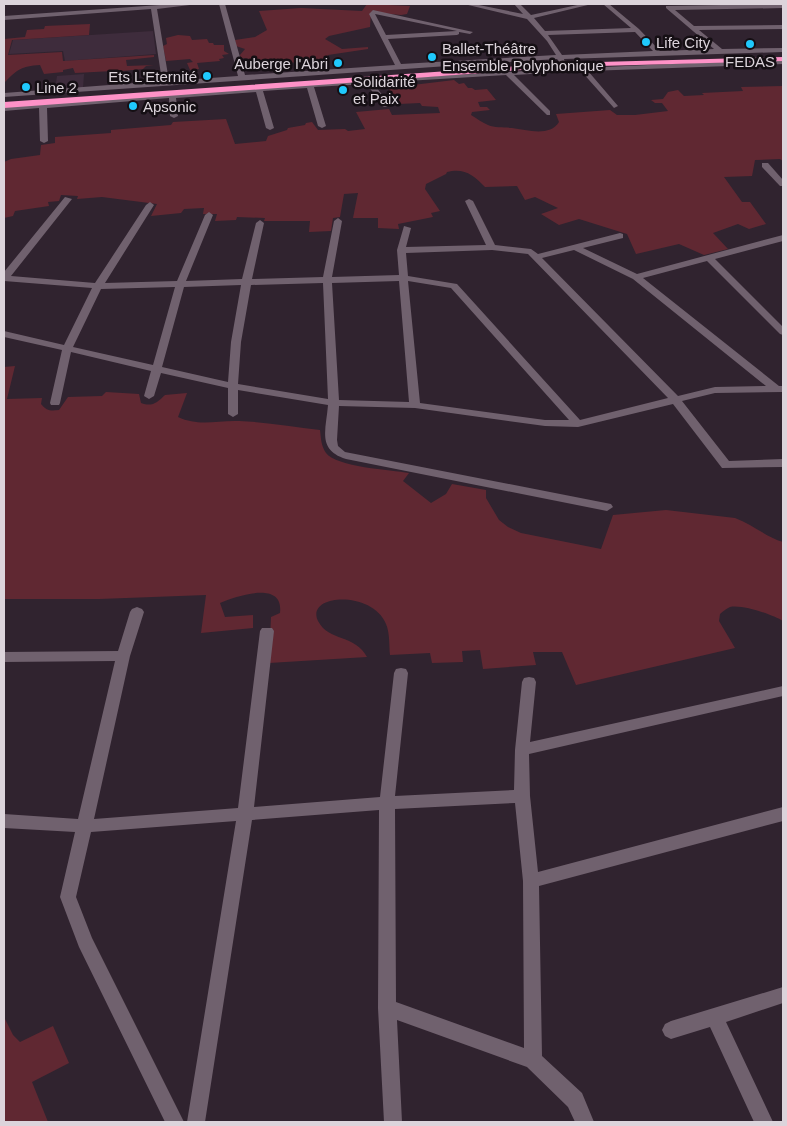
<svg xmlns="http://www.w3.org/2000/svg" width="787" height="1126" viewBox="0 0 787 1126" font-family="Helvetica,sans-serif">
<style>
.built{fill:#3e2c3c}
.green{fill:#602832}
.lines{fill:none;stroke-linecap:round;stroke-linejoin:round}
.street{fill:#70616e;fill-rule:evenodd}
.highway{fill:#fe92c7;fill-rule:evenodd}
.poi-dot{fill:#1fc9fd;stroke:#150f14;stroke-width:2}
.labels{text-anchor:middle;dominant-baseline:central;stroke-width:5;stroke-linejoin:round;paint-order:stroke}
.far-poi-label{font-size:15px;fill:#dcd4db;stroke:#150f14;text-anchor:start}
</style>
<rect width="100%" height="100%" fill="#30232f"/>
<g class="built">
<path d="M153,31L156,54L65,61L63,51L9,54L13,40Z"/>
<path d="M84,74L83,88L55,90L57,76Z"/>
</g>
<g class="green">
<path d="M367,4L410,6L407,14L401,15L371,12L370,27L329,36L325,39L342,49L368,47V49L328,55V59L297,63L270,60L252,61L250,59L241,58L240,55L245,49L236,46L235,40L255,37L267,30L259,11L301,8L362,11Z"/>
<path d="M90,24L89,35L12,40L8,55L62,52L63,61L154,55V57L126,60L127,66L154,65L146,66L143,69L122,71L121,78L117,79L113,71L75,73L73,68L63,70V72L44,74L40,65C21,66 17,70 4,83V39L25,37L27,30L44,29L45,26Z"/>
<path d="M178,35L190,36L192,40L207,39L209,43H213L214,45H224V51L229,54L222,55L224,58L219,59L220,61L197,63L199,69L190,70L187,63L193,62L190,59L166,61L163,46L167,44L166,38Z"/>
<path d="M454,80L459,84L464,83L468,88H472L475,90L487,89L496,100L478,102L480,107H487L490,110L472,112L471,115C476,118 483,123 488,125C495,128 504,127 512,128C527,130 550,137 559,122L556,114L610,110L617,115H635L668,111L662,103H655L651,100L663,99L668,92L678,90L684,96L704,95L702,93L743,91L741,87L783,86V161L780,159L755,160L752,176L724,177L742,202H750L766,224L749,229L738,224L713,233L728,249L704,255L679,244L636,254L627,234L579,219L559,225L541,214L558,208L535,197L525,200L517,186L485,187C473,175 465,168 447,172L446,174L426,184L425,189L440,211L431,213L433,217L398,224L399,229L378,228V218H353L358,193L344,194L340,217L333,218L331,231L309,232L310,221H264L265,218L237,217L236,220L215,221L217,214H203L204,208L184,209L181,213L151,216L157,204L102,197L77,199L78,196L61,195L59,201L48,202L49,206L15,211L13,216L4,218V162L11,159L40,155L41,145L55,143V137L111,133V130L171,125L173,122L226,119L235,144L266,141L268,136L287,130L288,128L305,125L306,123L312,122L318,130L345,129L348,131L365,129L356,112L389,109L392,115L440,113L438,107L422,106L420,103L399,104L388,88Z"/>
<path d="M15,366L7,399L42,398L41,404C47,411 50,411 59,410L68,397L102,396L106,392L139,394L141,403C152,407 157,403 165,395L187,393L178,417C199,427 218,420 239,421C266,422 293,427 320,430C321,438 321,446 326,453C336,467 391,470 409,473L403,481L431,503L446,494L452,484L486,490V498L499,520L508,527L521,533L601,549L613,515L666,510L735,518C752,524 766,537 783,542V621C773,615 742,604 730,607C726,609 723,611 720,614L719,621L735,648L576,685L562,652H533L536,665L483,669L480,650L462,651L463,662L432,663L430,653L390,655C389,646 390,633 386,624C372,590 305,594 318,621C329,642 355,634 367,657L269,663L271,617L280,613C284,579 235,597 220,603L225,617L253,615V628L201,633L206,595L99,599H4V367Z"/>
<path d="M4,1017L13,1035L20,1042L53,1026L69,1063L32,1082L48,1122H4Z"/>
</g>
<g class="lines">
<g class="street">
<path d="M174,4H198L157,9L169,81L238,76L219,4H225L245,75L395,65L369,14L373,10L473,32L470,34L459,32V34L457,35L388,39L401,64L556,55L547,41L527,19L464,4H474L523,14L514,4H520L531,15L582,4H592L534,18L545,31L631,28L603,4H609L639,29L660,51L714,49L666,8V6L783,4V8L675,10L694,26L783,25V29L699,30L722,49L783,48V52L564,59L565,63L562,65L557,59L491,63L4,97V93L162,81L151,9L4,20V16ZM375,14L457,31L386,35ZM635,32L653,51L562,55L548,35Z"/>
<path d="M783,60V64L588,71L618,106L614,108L581,71L514,75L550,111V115H547L506,75L373,83L390,105L386,107H383L367,84L314,87L326,126L322,128L318,126L307,88L263,91L274,128L270,130L266,128L256,92L176,98L178,116L174,118L170,116L169,98L47,108L48,141L44,143L40,141L39,108L4,111V107C263,86 523,68 783,60Z"/>
<path d="M762,163H768L783,180V186H780L762,167Z"/>
<path d="M65,197L72,199L11,276L95,283L146,205L150,202L154,205L105,283L177,281L205,215L209,212L213,215L186,281L242,279L256,223L260,220L264,223L252,279L323,277L334,221L338,218L342,221L332,277L399,275L397,250L404,226L411,228L406,247L486,245L465,201L469,199L473,201L495,245L531,249L538,254L620,233L623,234V238L583,248L637,274L783,235V241L715,259L783,327V335L780,334L707,261L643,278L779,386H783V392L715,393L682,401L729,461L783,459V467L722,468L673,404L578,427L545,426L415,408L339,406L337,440L338,446L345,452L611,504L613,507L607,511L346,459C317,450 326,430 328,405L238,390V414L233,417L228,414V388L161,373L154,396L149,399L144,396L151,371L71,352L60,403L59,405H51L50,403L62,350L4,337V331L64,345L92,288L4,281V272ZM492,250L528,254L668,398L580,420L457,284L408,276L406,253ZM574,250L633,279L766,386L715,387L678,396L542,258ZM399,281L409,402L339,400L332,283ZM408,281L451,288L569,420H545L420,403ZM323,283L328,399L238,384L241,342L251,285ZM241,285L231,342L228,382L162,367L184,287ZM175,287L153,365L73,347L101,289Z"/>
<path d="M137,607L142,609L144,612L130,656L94,819L238,808L260,631L262,628H272L274,631L254,807L380,797L394,673L396,669L401,668L406,669L408,673L395,796L514,790L515,750L522,682L524,678L529,677L534,678L536,682L530,742L783,686V696L529,754L530,796L538,872L783,807V821L539,886L542,1056L582,1093L594,1122H575L568,1107L527,1067L397,1020L402,1122H384L378,1008L379,810L252,820L205,1122H187L236,821L91,832L76,897L92,938L184,1122H165L79,947L60,897L75,832L4,828V814L78,819L115,661L4,662V652L118,651L130,612L132,609ZM515,803L523,881L524,1048L396,1002L395,809Z"/>
<path d="M783,987V1003L726,1022L773,1122H754L710,1027L671,1039L665,1036L662,1030L665,1024L671,1021Z"/>
</g>
<path class="highway" d="M783,57V61L563,67L4,108V102L563,63Z"/>
</g>
<g class="poi-dot">
<circle cx="646" cy="42" r="5"/>
<circle cx="750" cy="44" r="5"/>
<circle cx="432" cy="57" r="5"/>
<circle cx="338" cy="63" r="5"/>
<circle cx="207" cy="76" r="5"/>
<circle cx="26" cy="87" r="5"/>
<circle cx="343" cy="90" r="5"/>
<circle cx="133" cy="106" r="5"/>
</g>
<g class="labels">
<g class="far-poi-label">
<text x="656" y="42">Life City</text>
<text x="442" y="48">Ballet-Théâtre<tspan x="442" dy="17">Ensemble Polyphonique</tspan></text>
<text x="750" y="61" text-anchor="middle">FEDAS</text>
<text x="328" y="63" text-anchor="end">Auberge l'Abri</text>
<text x="197" y="76" text-anchor="end">Ets L'Eternité</text>
<text x="353" y="81">Solidarité<tspan x="353" dy="17">et Paix</tspan></text>
<text x="36" y="87">Line 2</text>
<text x="143" y="106">Apsonic</text>
</g>
</g>
<rect width="787" height="1126" fill="none" stroke="#dcd4db" stroke-width="10"/>
</svg>
